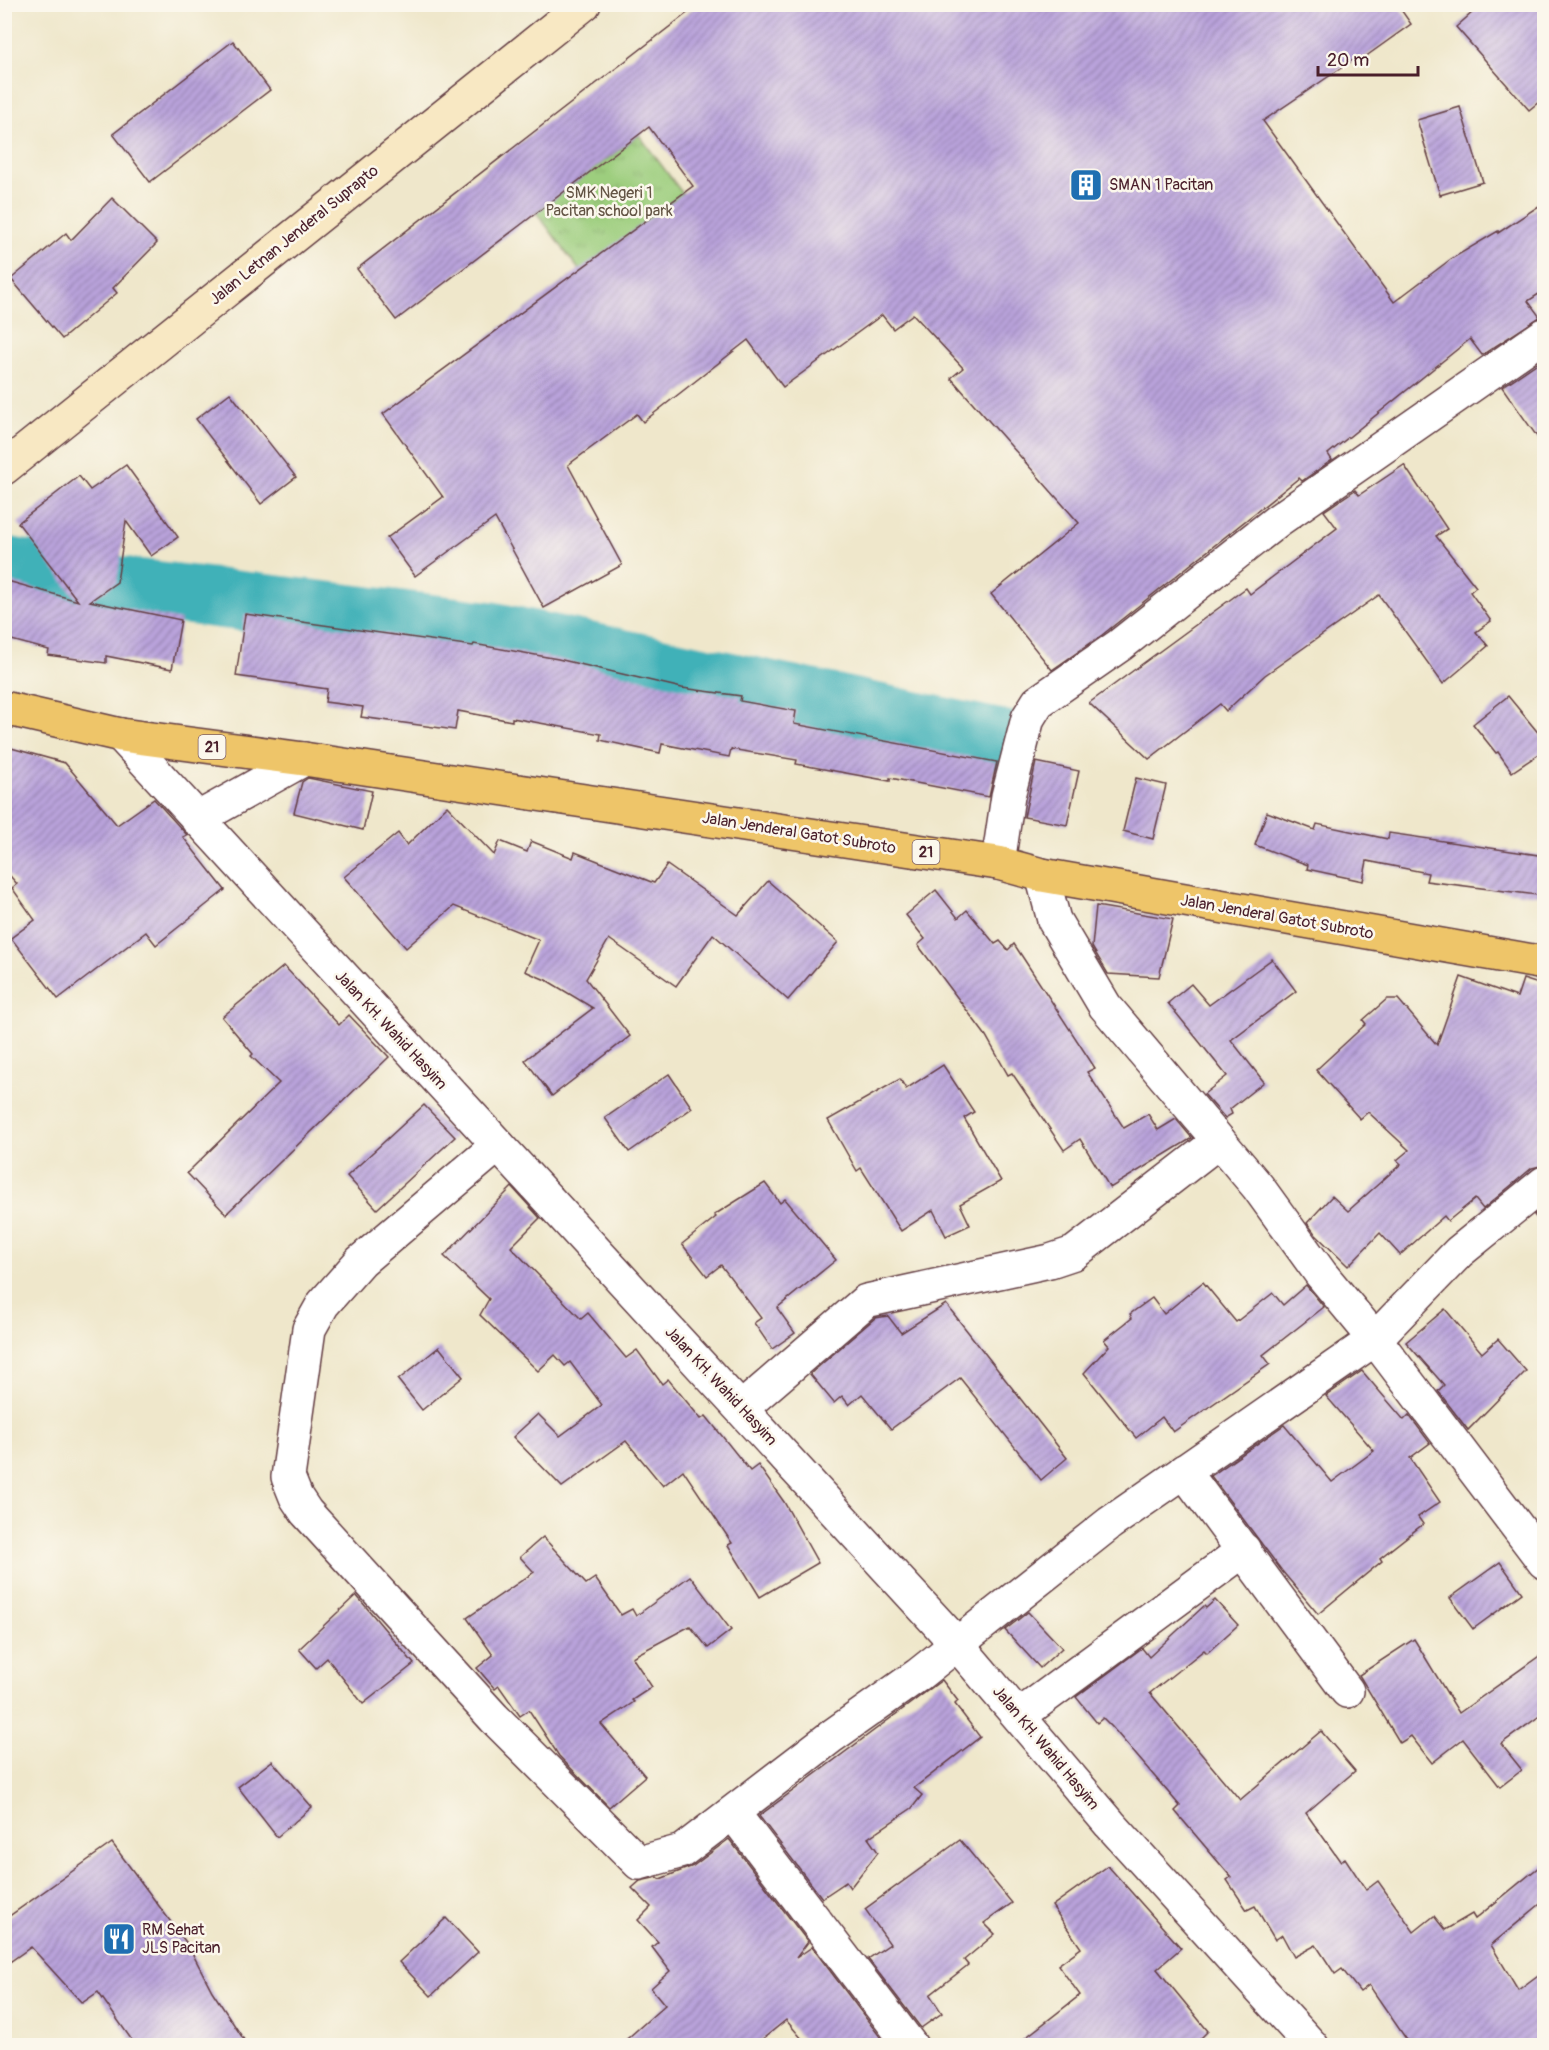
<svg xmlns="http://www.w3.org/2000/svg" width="1549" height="2050" viewBox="0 0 1549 2050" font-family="Pangolin,sans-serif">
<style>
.park{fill:url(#park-tufts);stroke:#747654;stroke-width:1.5}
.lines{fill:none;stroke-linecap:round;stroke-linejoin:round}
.river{stroke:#41b1b8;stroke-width:60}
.building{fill:url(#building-hatch)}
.minor-casing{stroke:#633d43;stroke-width:36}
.tertiary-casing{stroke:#633d43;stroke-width:36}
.secondary-casing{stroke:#633d43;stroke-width:36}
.trunk-casing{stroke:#633d43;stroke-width:36}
.minor{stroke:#fff;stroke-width:33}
.tertiary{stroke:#fff;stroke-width:33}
.secondary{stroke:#f8e8c3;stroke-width:33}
.trunk{stroke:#eec569;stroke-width:33}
.labels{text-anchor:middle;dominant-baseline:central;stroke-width:5;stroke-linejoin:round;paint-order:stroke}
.shield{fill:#fbf7ec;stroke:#7f6065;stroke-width:1.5}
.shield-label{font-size:15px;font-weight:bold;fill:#4a1f2b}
.poi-label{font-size:16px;fill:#4a1f2b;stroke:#fbf7ec;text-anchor:start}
.park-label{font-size:16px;fill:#635444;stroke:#fbf7ec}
.street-label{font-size:16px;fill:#4a1f2b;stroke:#fbf7ec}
</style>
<defs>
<pattern id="park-tufts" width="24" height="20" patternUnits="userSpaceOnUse" patternTransform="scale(1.5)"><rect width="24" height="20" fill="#9dce7e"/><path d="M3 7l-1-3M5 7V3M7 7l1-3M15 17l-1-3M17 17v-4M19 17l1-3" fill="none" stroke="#89b06d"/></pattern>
<pattern id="building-hatch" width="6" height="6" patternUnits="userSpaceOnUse" patternTransform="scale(1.5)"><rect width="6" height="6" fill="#b9a3db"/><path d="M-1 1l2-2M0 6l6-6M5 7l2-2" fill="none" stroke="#9884b2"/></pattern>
</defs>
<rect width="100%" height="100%" fill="#fbf7ec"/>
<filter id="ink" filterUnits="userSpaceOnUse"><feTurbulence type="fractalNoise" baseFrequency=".0167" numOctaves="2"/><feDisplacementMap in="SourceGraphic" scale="12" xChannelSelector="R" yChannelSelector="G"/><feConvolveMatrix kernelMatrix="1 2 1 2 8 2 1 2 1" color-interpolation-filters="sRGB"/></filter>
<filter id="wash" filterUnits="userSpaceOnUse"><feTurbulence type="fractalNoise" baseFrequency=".008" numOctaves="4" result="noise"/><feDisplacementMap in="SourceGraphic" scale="24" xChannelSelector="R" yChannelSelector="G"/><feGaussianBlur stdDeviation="1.35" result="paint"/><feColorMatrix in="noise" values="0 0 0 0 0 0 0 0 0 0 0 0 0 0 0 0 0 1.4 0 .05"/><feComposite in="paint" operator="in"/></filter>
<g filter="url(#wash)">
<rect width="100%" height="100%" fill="#efe7cb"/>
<path class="park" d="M639,135L683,194L580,271L536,212Z"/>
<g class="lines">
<path class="river" d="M4,566L99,584L490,631L1009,741"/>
</g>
<g id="blocks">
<g class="building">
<path d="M699,4H1397L1411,24L1358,62L1356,58L1263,121L1394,302L1451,259L1498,231V233L1545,202V290L1528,301L1540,317L1482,355L1470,339L1328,454L1332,460L1302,481L1299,478L1102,635L1052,670L991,594L1079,523L951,378L963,368L913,314L893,329L882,315L783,387L748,340L643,422L637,414L568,465L622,565L544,608L495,518L415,576L387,538L443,497L383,414L693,186L649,127L396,320L357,269Z"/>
<path d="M1482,4H1545V97L1529,110L1456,27Z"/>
<path d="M233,41L270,90L150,182L113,134Z"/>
<path d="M1460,107L1483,182L1440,195L1417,120Z"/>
<path d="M112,198L157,243L113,288L117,293L62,339L11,279L66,233L71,240Z"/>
<path d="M1545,358V448L1502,387Z"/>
<path d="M230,393L296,477L261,504L196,419Z"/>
<path d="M126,465L178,537L151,556L126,521L117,582L90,601L181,620L172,669L106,656V663L48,655L49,650L4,638V580L78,601L18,523L79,476L90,490Z"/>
<path d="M1404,465L1447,529L1436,536L1476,587L1470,592L1491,621L1476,632L1488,646L1443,684L1379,595L1265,675L1226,711L1220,704L1149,759L1089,703L1246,588L1250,594L1337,528L1324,511L1355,490L1359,495Z"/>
<path d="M245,614L473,646L474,644L558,659L682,688L741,696L740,701L796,711L794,724L997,762L989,797L890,778V781L796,764L797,760L731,749L729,757L662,744L660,753L600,740L601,734L512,718V721L458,711L455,730L361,717L363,707L325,702L327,689L236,676Z"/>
<path d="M1508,696L1545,741V750L1512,772L1498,752L1496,753L1473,724Z"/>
<path d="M4,746L65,763L117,825L154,799L187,835L183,837L225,890L156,945L146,932L58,999L11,938L35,920L12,888L17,884L4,869Z"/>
<path d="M1036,762L1079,771L1067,825L1024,817Z"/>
<path d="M308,778L372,791L363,830L294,813L302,782Z"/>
<path d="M1136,778L1166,785L1153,839L1123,831Z"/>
<path d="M447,806L494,855L500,841L527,852L531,841L573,858L575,852L654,883L667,865L738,915L768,881L838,942L788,1000L713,934L676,986L609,939L586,979L630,1036L552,1096L525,1060L593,1008L548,981L525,971L539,940L454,906L406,948L344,877L398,833L407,845Z"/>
<path d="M1267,812L1315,830L1317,824L1388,839L1389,833L1545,856V896L1426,881L1428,873L1367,861L1363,881L1307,869L1308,865L1255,845Z"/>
<path d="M936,890L958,918L967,910L995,944L1000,941L1008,950L1014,944L1095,1068L1087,1072L1124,1128L1148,1114L1158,1130L1176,1119L1192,1138L1110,1188L1080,1139L1064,1150L1012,1073L1008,1075L986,1036L918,945L925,939L906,915Z"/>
<path d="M1096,906L1173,919L1159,977L1108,974L1092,947Z"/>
<path d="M1272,959L1296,991L1231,1040L1264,1082L1230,1109L1232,1114L1225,1118L1204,1094L1227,1076L1168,1003L1191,984L1209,1005Z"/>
<path d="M284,966L339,1025L349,1015L389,1057L226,1214L187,1173L279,1083L251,1056L253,1054L222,1017Z"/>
<path d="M1461,977L1517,997L1523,979L1545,986V1165L1532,1168L1483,1209L1475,1199L1448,1221L1444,1216L1400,1255L1380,1233L1348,1266L1316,1235L1307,1223L1332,1196L1348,1211L1401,1164L1397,1160L1409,1150L1368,1112L1360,1119L1316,1070L1366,1024L1363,1020L1387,999H1398L1437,1045Z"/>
<path d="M943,1065L974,1112L964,1118L1001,1181L960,1204L970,1225L946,1236L933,1210L901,1231L861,1168L857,1171L828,1120L900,1079L906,1089Z"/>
<path d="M669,1074L692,1108L629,1152L605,1118Z"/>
<path d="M424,1105L455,1137L377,1209L347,1176Z"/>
<path d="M765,1183L780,1203L785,1199L836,1260L777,1308L795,1333L772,1349L754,1323L761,1318L721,1265L707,1276L682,1244L716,1217L714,1215Z"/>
<path d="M512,1187L540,1218L511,1247L581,1319L588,1313L626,1358L637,1350L662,1384L668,1379L701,1419L706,1416L750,1471L758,1465L784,1502L818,1563L760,1597L728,1545L732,1543L683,1470L663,1486L626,1441L562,1487L513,1437L538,1414L560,1436L602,1405L570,1362L565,1366L555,1355L538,1371L480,1315L489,1299L444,1256Z"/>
<path d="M1545,1207V1228L1534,1215Z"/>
<path d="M1203,1282L1236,1322L1273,1293L1283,1305L1306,1285L1324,1307L1263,1355L1270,1364L1173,1432L1162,1417L1136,1438L1084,1373L1109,1346L1104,1340L1132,1318L1130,1314L1152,1298L1164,1314Z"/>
<path d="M946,1304L1067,1458L1041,1480L960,1378L891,1429L862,1394L849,1405L842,1396L834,1403L810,1374L875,1318L888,1316L901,1333Z"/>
<path d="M1445,1309L1482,1353L1498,1339L1526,1371L1468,1430L1438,1391L1444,1385L1406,1342Z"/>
<path d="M439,1347L463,1377L422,1410L398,1380Z"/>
<path d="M1362,1371L1404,1420L1409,1415L1430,1443L1410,1458L1440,1502L1418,1517L1423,1524L1380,1558L1382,1561L1318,1614L1282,1571L1211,1476L1284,1425L1332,1482L1374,1451L1326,1396Z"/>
<path d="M543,1537L586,1584L595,1578L621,1615L632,1609L636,1616L690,1576L731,1630L708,1648L690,1626L632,1657L652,1687L632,1700L634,1702L601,1724L645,1776L609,1807L559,1756L529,1710L520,1716L499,1686L495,1689L477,1668L493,1655L467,1618L534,1572L520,1557Z"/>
<path d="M1500,1562L1522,1593L1473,1629L1450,1598Z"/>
<path d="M356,1595L414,1664L363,1704L327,1658L316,1668L299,1649Z"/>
<path d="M1215,1600L1238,1625L1207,1653L1204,1650L1150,1693L1240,1800L1321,1731L1355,1771L1306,1813L1340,1861L1345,1858L1366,1890L1378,1881L1414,1932L1434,1916L1445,1930L1472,1914L1475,1919L1545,1862V1900L1491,1945L1518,1990L1545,1970V2046H1411L1369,1985L1360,1992L1342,1969L1335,1974L1316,1945L1294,1957L1282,1935L1275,1940L1255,1906L1247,1910L1227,1880L1231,1877L1175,1811L1180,1806L1112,1727L1103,1718L1097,1723L1076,1697L1142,1648L1149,1657L1204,1606L1206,1608Z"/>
<path d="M1028,1612L1062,1648L1040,1668L1005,1630Z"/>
<path d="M1414,1639L1459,1713L1545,1652V1712L1501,1744L1522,1770L1500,1787L1463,1739L1432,1763L1411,1736L1400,1743L1359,1675Z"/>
<path d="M942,1680L958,1701L955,1704L980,1737L914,1788L922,1795L912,1808L868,1838L878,1852L850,1888L846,1882L822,1898L759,1816Z"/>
<path d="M272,1761L312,1807L277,1837L238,1787Z"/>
<path d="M729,1839L808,1942L796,1958L812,1947L887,2046H808L786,2020L754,2046H619L665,2005L651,1988L670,1971L652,1947L658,1942L638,1920L651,1907L632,1888L640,1881L658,1877L660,1879L693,1866Z"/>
<path d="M960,1840L1012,1903L984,1923L995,1934L964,1960L968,1965L930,1995L942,2013L921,2028L868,1959L890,1944L865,1909Z"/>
<path d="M112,1843L188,1945L212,1991L248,2046H136L98,1992L82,2003L31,1947L4,1966V1920Z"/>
<path d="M1108,1866L1181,1948L1157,1969L1208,2031L1193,2046H1015L1080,1995L1058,1965L1081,1948L1052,1906Z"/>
<path d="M446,1918L478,1952L431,1996L399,1962Z"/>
</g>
</g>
</g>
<g filter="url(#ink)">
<use href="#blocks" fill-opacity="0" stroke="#633d43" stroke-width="1.5"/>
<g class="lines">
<defs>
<g id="minor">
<path d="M998,863L1008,796L1028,718L1038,702L1120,645L1277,521L1544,335"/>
<path d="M1042,875L1054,920L1105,1006L1258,1187L1321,1274L1375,1339L1544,1562"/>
<path d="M498,1145L361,1261L323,1304L309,1329L288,1477L296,1497L306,1512L494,1718L639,1863L682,1851L832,1736L918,1675L1110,1523L1375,1339L1459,1252L1544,1183"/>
<path d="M742,1408L866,1301L1050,1261L1074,1253L1219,1141"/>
<path d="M1184,1471L1347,1691"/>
<path d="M1019,1716L1244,1550"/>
<path d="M733,1813L911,2046"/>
</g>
<g id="tertiary">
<path d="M121,735L957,1644L1110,1824L1312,2046"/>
<path d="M197,819L304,759"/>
</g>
<path id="secondary" d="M4,468L584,4"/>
<path id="trunk" d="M4,708L121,735L304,759L998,863L1042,875L1544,963"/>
</defs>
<use href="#minor" class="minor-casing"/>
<use href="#tertiary" class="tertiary-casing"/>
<use href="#secondary" class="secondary-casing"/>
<use href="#trunk" class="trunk-casing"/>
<use href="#minor" class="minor"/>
<use href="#tertiary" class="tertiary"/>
<use href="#secondary" class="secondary"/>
<use href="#trunk" class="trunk"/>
</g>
</g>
<defs>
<symbol id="building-square" viewBox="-11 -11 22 22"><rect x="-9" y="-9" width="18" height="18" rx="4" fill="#1f6fb2" stroke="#fbf7ec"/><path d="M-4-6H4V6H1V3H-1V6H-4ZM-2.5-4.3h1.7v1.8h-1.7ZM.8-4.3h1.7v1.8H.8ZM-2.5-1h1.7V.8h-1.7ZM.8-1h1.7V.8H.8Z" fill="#fff"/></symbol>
<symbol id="restaurant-square" viewBox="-11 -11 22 22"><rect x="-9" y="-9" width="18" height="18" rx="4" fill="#1f6fb2" stroke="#fbf7ec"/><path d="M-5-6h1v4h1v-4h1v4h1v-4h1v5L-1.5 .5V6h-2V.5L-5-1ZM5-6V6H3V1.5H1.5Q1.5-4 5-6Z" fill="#fff"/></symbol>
</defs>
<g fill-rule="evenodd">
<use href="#building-square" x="1067" y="166" width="38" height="38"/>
<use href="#restaurant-square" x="100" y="1920" width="38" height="38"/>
</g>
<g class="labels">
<g class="shield">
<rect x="198.5" y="735" width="27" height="24" rx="4.5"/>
<rect x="912.5" y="840" width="27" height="24" rx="4.5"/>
</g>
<g class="shield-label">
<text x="212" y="747">21</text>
<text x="926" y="852">21</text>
</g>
<g class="poi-label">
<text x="1109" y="185">SMAN 1 Pacitan</text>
<text x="142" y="1930">RM Sehat<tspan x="142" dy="18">JLS Pacitan</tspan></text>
</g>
<g class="park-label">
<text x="609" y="193">SMK Negeri 1<tspan x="609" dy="18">Pacitan school park</tspan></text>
</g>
<g class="street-label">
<text transform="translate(294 235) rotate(-39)">Jalan Letnan Jenderal Suprapto</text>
<text transform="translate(799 833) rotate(9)">Jalan Jenderal Gatot Subroto</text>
<text transform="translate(1277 917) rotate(10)">Jalan Jenderal Gatot Subroto</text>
<text transform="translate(391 1030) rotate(47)">Jalan KH. Wahid Hasyim</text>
<text transform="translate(721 1386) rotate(47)">Jalan KH. Wahid Hasyim</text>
<text transform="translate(1046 1748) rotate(50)">Jalan KH. Wahid Hasyim</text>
</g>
</g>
<rect width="1549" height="2050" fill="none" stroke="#fbf7ec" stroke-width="24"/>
<path d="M1318 66v9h100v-9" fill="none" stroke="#4a1f2b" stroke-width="3"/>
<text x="1327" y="66" font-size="18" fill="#4a1f2b" stroke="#fbf7ec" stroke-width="4.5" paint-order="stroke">20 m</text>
</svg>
